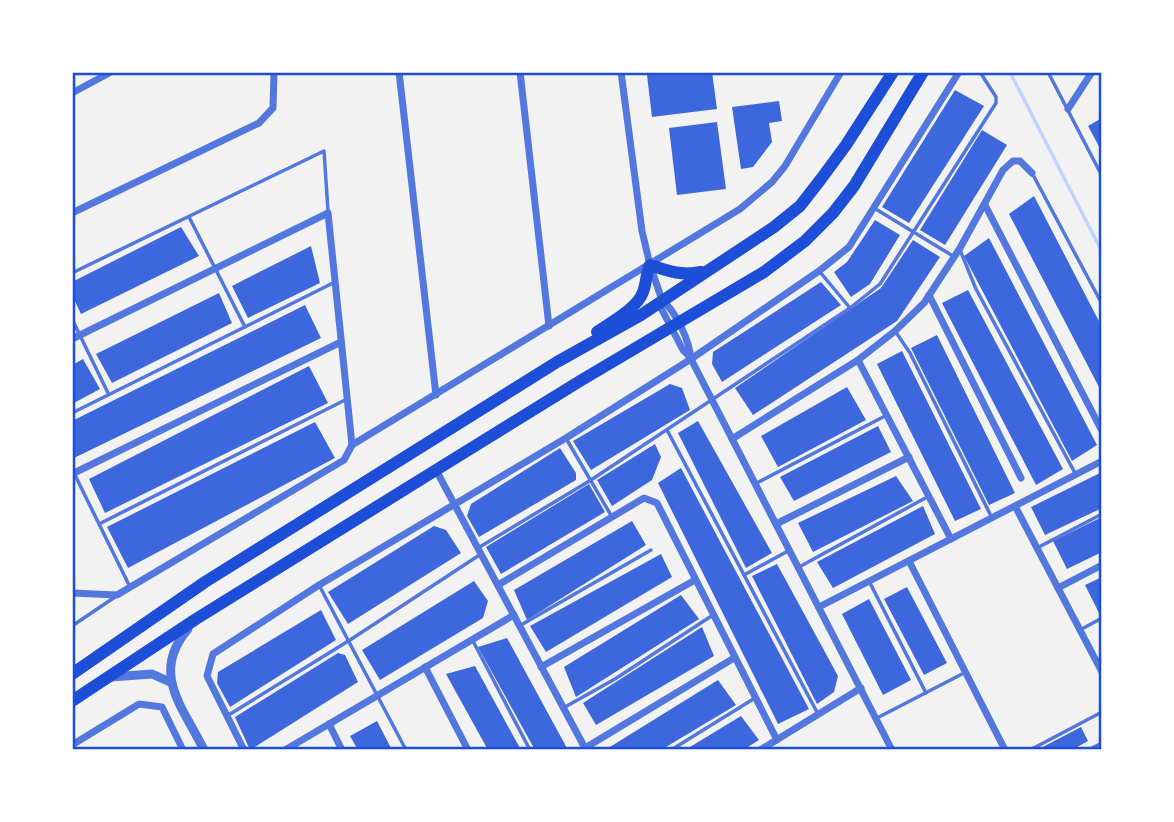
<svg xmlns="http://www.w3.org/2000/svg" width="1174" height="822" viewBox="0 0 1174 822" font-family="'DejaVu Sans',sans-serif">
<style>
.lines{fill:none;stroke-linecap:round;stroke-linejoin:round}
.stream{stroke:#bfd3fe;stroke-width:3.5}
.building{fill:#3d67dc}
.service{stroke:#5277de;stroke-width:3.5}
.minor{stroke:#5277de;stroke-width:7}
.tertiary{stroke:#5277de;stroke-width:9}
.trunk{stroke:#1d4ed8;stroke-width:12}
.neatline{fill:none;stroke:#1d4ed8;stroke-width:2.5}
</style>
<rect width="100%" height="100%" fill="#f2f2f2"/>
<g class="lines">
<path class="stream" d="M1010,72L1102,252"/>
</g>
<g class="building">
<path d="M673,72H712L717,109L652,117L647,75Z"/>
<path d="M955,90L984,106L909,223L882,207Z"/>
<path d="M779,101L782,121L769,123L772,142L753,167L741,169L732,107Z"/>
<path d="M1102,118V152L1088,126Z"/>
<path d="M717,122L726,189L677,195L669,128Z"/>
<path d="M982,130L1007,145L945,245L920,230Z"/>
<path d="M1034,196L1102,327V393L1009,214Z"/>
<path d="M875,220L900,235L870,284L851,297L834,272L847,262Z"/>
<path d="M181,227L199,256L81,314L72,295V282Z"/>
<path d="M989,238L1097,445L1072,461L964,256Z"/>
<path d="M913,240L940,257L897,321L753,415L735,388L881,288Z"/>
<path d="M311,246L320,283L248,318L232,286Z"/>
<path d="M821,282L841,305L722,382L712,364L713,352Z"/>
<path d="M968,290L1063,469L1036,485L942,303Z"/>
<path d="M219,293L232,323L112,383L96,354Z"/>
<path d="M305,305L321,338L74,458L72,453V421Z"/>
<path d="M937,335L1015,493L989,505L911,348Z"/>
<path d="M902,351L981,509L955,521L877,364Z"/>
<path d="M83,359L100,389L72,404V365Z"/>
<path d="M309,366L328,403L105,513L89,479Z"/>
<path d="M670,384L682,388L690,410L591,470L573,441Z"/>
<path d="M847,387L866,420L778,467L761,436Z"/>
<path d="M698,421L772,553L746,568L678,433Z"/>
<path d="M315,422L335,458L128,568L107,527Z"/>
<path d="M878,426L891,452L794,501L780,477Z"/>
<path d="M655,444L661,457L652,480L612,506L597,480Z"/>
<path d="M560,448L576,473V480L479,537L467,516L471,504Z"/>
<path d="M681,468L809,709L778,724L658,483Z"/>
<path d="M1102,472V508L1045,535L1031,507Z"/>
<path d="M896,476L913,501L813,552L798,523Z"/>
<path d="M589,484L605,512L501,574L486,547Z"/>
<path d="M923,506L935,534L833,588L817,562Z"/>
<path d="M1102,517V552L1067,569L1053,541Z"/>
<path d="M632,521L646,545L527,620L514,590Z"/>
<path d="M434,526L446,530L461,553L348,624L328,592Z"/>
<path d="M661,554L672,577L546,652L530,626Z"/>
<path d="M777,564L838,676L834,692L817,704L752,576Z"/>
<path d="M1102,577V612L1099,613L1085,585Z"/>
<path d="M474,581L488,601L483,618L380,680L362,650Z"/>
<path d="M907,587L947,663L924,675L884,599Z"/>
<path d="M681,595L699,619L576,697L564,667Z"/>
<path d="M869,599L911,680L883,695L842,614Z"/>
<path d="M321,610L336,640L230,707L217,683L218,672Z"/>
<path d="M702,627L714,656L596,725L583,703Z"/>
<path d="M507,638L568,750H535L478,647Z"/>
<path d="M338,653L345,655L358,682L250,750L235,717Z"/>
<path d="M475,666L521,750H488L446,674Z"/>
<path d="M718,680L736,705L661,750H605Z"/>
<path d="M741,716L759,740L743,750H685Z"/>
<path d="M377,721L392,750H358L350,736Z"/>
<path d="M1081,727L1088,741L1072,750H1037Z"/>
</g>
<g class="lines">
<g class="service">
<path d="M1048,72L1102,176"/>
<path d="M1032,173L1102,304"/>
<path d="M874,208L953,256"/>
<path d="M189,217L245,327"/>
<path d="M960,250L976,289L1075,473"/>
<path d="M820,272L850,308"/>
<path d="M72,273L324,151L328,211"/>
<path d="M72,319L108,393"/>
<path d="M895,331L910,353L992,518"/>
<path d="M72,413L333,283"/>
<path d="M667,430L818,714"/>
<path d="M567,440L612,517"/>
<path d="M72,469L130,587"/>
<path d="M755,484L885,416"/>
<path d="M99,524L347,399"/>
<path d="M478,548L591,480L850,308L880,284L996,103V97L980,72"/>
<path d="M1037,548L1102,514"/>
<path d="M799,567L929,496"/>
<path d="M744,575L788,551"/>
<path d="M869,581L926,693"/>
<path d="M319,585L406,750"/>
<path d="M521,625L651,550"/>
<path d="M72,626L115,597"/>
<path d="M1080,630L1102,618"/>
<path d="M473,641L530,750"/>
<path d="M565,707L615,679L713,615"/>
<path d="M227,716L350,640L481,554"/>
<path d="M877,718L964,673"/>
<path d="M671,750L755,698"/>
<path d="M1030,750L1102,712"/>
<path d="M1088,750L1102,743"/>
</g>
<g class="minor">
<path d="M399,72L436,395"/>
<path d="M520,72L549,326"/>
<path d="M621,72L642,231L650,265L662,300L661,308L683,350L691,358"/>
<path d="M72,93L111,72"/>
<path d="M1068,109L1092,72"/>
<path d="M985,205L1102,431"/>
<path d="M72,213L259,123L273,108L274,72"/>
<path d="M929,295L1021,478"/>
<path d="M662,300C677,313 689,340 691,359L892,750"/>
<path d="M72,339L328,213L352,445"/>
<path d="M858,360L951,539"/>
<path d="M732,439L858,360L895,331L924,303L960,248L1003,170L1013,161H1020L1032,173"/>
<path d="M352,445L740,209L772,182L785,166L841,72"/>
<path d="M436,470L586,750"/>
<path d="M72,474L341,342"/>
<path d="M1015,506L1102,672"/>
<path d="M776,524L909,457"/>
<path d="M909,561L1005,750"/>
<path d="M498,585L644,498L657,503L777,740"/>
<path d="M1058,588L1102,565"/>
<path d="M72,593L117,595L344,460L352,445"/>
<path d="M819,607L1102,461"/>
<path d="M425,667L468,750"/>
<path d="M541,667L695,580"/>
<path d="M329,724L342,750"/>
<path d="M72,745L139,704L162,707L183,750"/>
<path d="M585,748L734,658"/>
<path d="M244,750L207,676L213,654L319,585L566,438L691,359L819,271L849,247L959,72"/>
<path d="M285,750L514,615"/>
<path d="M760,750L861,688"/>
</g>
<g class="tertiary">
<path d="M188,629C150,673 183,707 204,750"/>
<path d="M111,677L152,674L170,682"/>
</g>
<g class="trunk">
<path d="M597,332C611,322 637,309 643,292C646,285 646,274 650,265C668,271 681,276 701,272"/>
<path d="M72,674L205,582L557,362L641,315L774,227L800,206L821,179L846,145L893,72"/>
<path d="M72,701L196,619L436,470L580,381L764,272L805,241L833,213L854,186L923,72"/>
</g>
</g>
<rect width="1174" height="822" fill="none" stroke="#ffffff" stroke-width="147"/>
<rect x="74" y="74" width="1026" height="674" class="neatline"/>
</svg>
